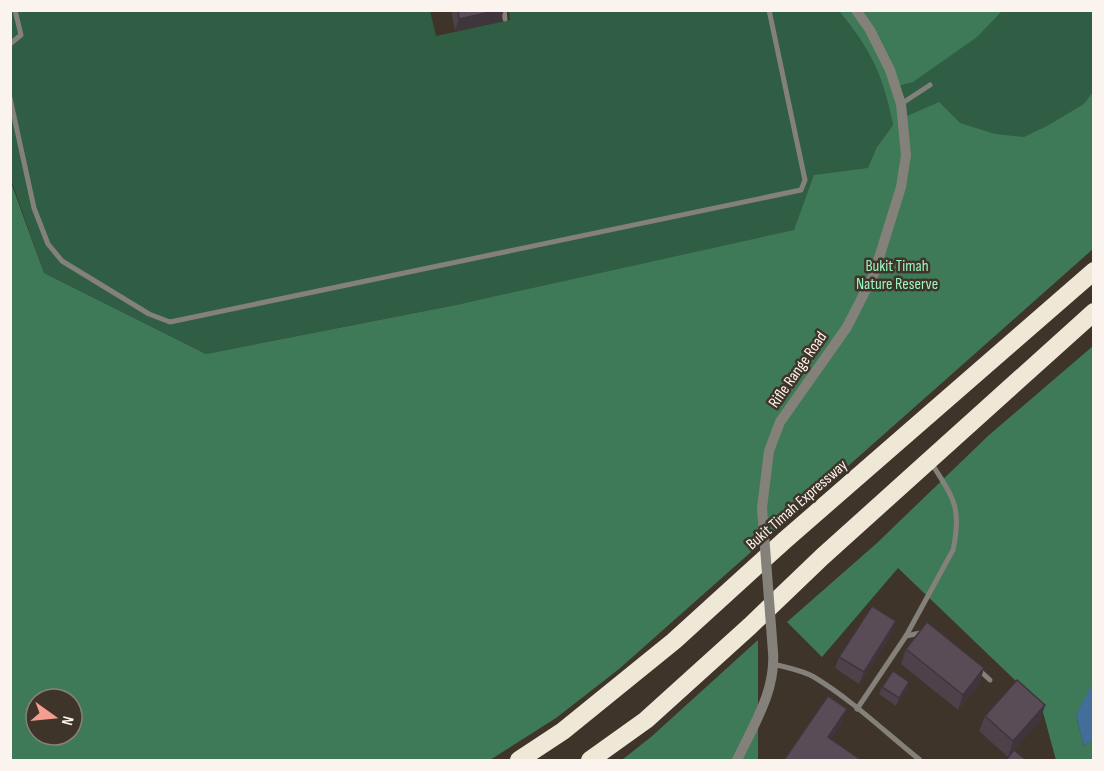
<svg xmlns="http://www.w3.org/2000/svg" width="1104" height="771" viewBox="0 0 1104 771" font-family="'Sofia Sans Condensed',sans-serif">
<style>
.green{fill:#305e44}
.forest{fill:#3e7a58;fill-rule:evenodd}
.water{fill:#446e9a}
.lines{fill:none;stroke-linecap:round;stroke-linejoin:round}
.lane{stroke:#84817a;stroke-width:5}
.street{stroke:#84817a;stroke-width:10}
.highway{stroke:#f0e8d7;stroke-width:18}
.street-bridge{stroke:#84817a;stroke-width:10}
.wall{fill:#4d414a}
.shaded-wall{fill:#3f353c}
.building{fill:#5a4c56;stroke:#3f353c;stroke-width:1.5}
.labels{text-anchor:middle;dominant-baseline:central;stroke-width:5;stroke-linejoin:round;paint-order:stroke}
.park-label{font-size:16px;fill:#9cf6c0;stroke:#3f342a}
.street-label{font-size:16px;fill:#fbf3ed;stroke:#3f342a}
</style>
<rect width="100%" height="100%" fill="#3f342a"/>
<path class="green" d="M11,11H430L436,36L510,20L509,11H839C871,50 883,75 893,125L877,147L907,116L868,11H1093V249L461,304L206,354L44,273L11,180Z"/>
<g class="forest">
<path d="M839,11H1002L977,37L913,82L893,87L907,116L939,102L960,123L995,134L1024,137L1047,126L1084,104L1093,92V249L619,669L556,718L490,760H11L10,180L44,273L206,354L461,304L794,230L814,175L868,168L877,147L893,125C883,75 871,50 839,11ZM36,699H72V735H36Z"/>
<path d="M1093,346L1094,682L1076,715L1084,746L1093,740V760H1056L1041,705L898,568L822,657L787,622L877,543L989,435Z"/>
<path d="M758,640V760H622L651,737Z"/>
</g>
<path class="water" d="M1093,682V740L1084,746L1076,715Z"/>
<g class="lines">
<g class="lane">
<path d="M504,10L505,19"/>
<path d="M10,44L21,35L15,10"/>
<path d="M10,98L34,208L48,244L62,261L149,314L170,322L801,190L805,180L769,10"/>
<path d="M901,104L930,85"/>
<path d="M906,636L925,632"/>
<path d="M774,664C787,668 802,670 814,677C852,700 885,732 920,760"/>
<path d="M978,669L990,680"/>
<path d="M857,709L906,636L953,550C962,508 954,499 932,464"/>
</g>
<g class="street">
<path d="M762,508L769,451L780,422L847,327L874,274L901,187L906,155L901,104L890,70L870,30L856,10"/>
<path d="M737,760C753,726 776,691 773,652"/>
</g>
<g class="highway">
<path d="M519,760L563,731L674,641L785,540L1094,271"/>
<path d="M590,760L646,720L750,626L822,557L1094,312"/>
</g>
<path class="street-bridge" d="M762,508L773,652"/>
</g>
<g class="wall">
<path d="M451,10H504L500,21L455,31Z"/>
<path d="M892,633L859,684L835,668L839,657Z"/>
<path d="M906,649L984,668L979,684L958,710L901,664Z"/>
<path d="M909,682L907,690L896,706L879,694L882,687Z"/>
<path d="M1045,705L1040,721L1008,757L979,731L985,716Z"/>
</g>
<g class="shaded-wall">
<path d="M499,10H504L500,21L455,31L459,19Z"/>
<path d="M896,621L892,633L859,684L864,672Z"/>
<path d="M984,668L979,684L958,710L963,695Z"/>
<path d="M909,682L907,690L896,706L899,698Z"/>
<path d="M1045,705L1040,721L1008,757L1013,741Z"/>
<path d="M847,709L841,725L822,752L828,737Z"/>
</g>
<g class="building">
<path d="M458,10H499L459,19Z"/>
<path d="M872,606L896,621L864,672L839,657Z"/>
<path d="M927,622L984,668L963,695L906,649Z"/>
<path d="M893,671L909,682L899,698L882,687Z"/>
<path d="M1017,680L1045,705L1013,741L985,716Z"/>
<path d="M828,696L847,709L828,737L861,760H784Z"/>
<path d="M1014,750L1026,760H1006Z"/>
</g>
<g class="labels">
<g class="park-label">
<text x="897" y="266">Bukit Timah<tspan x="897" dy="18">Nature Reserve</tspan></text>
</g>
<g class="street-label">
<text transform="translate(798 370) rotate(-55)">Rifle Range Road</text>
<text transform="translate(797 505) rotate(-41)">Bukit Timah Expressway</text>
</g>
</g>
<rect width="1104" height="771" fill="none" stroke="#fbf3ed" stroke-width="24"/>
<g transform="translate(54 717) rotate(105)"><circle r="28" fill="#3f342a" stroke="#8a8078" stroke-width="1.5"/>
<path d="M0-4.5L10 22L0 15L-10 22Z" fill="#f59d8f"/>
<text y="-9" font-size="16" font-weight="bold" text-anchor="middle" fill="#fbf3ed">N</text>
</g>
</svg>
